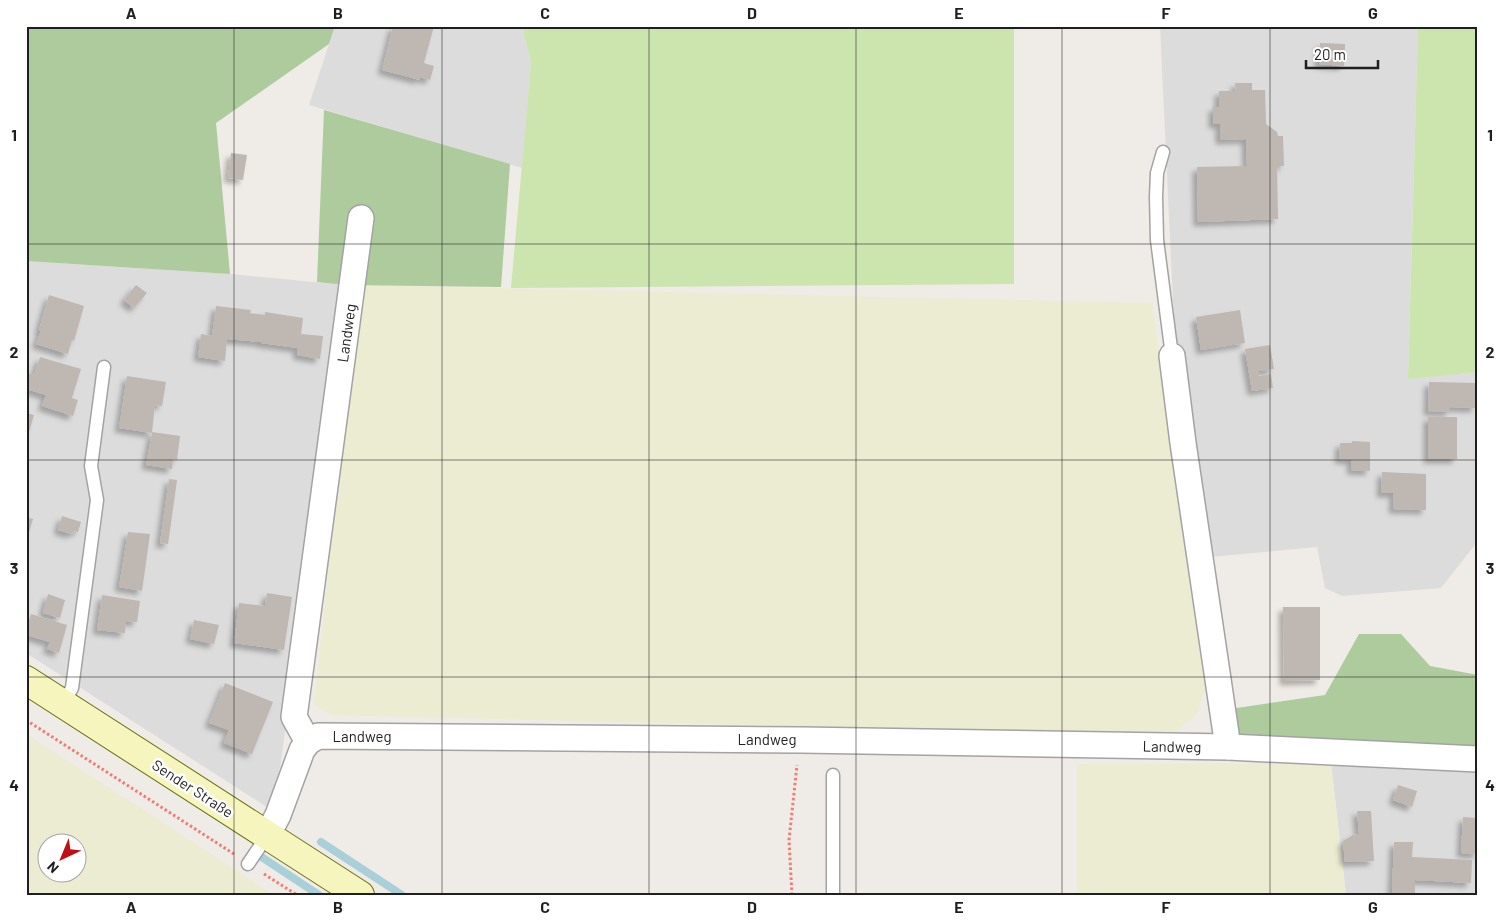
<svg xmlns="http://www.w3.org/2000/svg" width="1504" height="921" viewBox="0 0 1504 921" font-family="Barlow,sans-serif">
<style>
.residential{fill:#dddcdc}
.farmland{fill:#ebecd2;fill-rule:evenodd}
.grass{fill:#cce5af}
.forest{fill:#adcb9d}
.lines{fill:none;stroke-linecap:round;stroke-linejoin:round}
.stream{stroke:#a9d0d9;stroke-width:8}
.building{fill:#bfb7b2;filter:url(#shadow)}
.service-casing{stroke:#a3a3a3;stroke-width:15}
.minor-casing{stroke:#a3a3a3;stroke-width:28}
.secondary-casing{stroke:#686f0c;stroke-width:30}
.path{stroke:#f07d75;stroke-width:3;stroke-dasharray:2.5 2.5;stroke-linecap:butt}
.service{stroke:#fff;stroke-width:12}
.minor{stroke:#fff;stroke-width:25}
.secondary{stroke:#f5f5bd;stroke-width:28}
.grid{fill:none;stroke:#1f1f1f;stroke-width:1;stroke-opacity:0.55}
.labels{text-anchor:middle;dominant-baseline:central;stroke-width:5;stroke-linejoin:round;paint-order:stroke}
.street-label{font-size:15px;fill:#1f1f1f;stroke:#fff}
.neatline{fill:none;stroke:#1f1f1f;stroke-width:2}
.grid-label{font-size:16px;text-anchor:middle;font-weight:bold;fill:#1f1f1f}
</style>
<defs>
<filter id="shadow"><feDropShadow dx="-4.5" dy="4.5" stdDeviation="2.5" flood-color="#0004"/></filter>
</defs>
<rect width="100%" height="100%" fill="#efebe6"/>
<g class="residential">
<path d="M335,26H522L531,63L522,168L309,105Z"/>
<path d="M1160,26H1418L1408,378L1478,372V541L1441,588L1342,596L1325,588L1317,547L1210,557L1174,322Z"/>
<path d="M26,261L230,274L345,285L280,768L267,807L26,653Z"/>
<path d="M1331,763L1478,769V895H1346Z"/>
</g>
<g class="farmland">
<path d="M359,285L1152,303L1207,683L1197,714L1172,735L331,715L314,705Z"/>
<path d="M26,734L236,870L273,895H26ZM48,844H78V874H48Z"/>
<path d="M1331,763L1346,895H1077V764Z"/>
</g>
<g class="grass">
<path d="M522,26H1014V284L511,288L531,63Z"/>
<path d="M1418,26H1478V372L1408,379Z"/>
</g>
<g class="forest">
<path d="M26,26H335L329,44L216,123L230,274L26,261Z"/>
<path d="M324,110L510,164L501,287L345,285L317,282Z"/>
<path d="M1359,634H1401L1430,666L1478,675V750L1239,740L1230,709L1325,695Z"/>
</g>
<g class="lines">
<g class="stream">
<path d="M321,842L402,895"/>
<path d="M260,856L319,895"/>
</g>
</g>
<g class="building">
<path d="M393,26H434L424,63L434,66L430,80L420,77V80L382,70Z"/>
<path d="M1320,43L1345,44L1344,66L1319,64Z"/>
<path d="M1235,83H1252V90H1265L1266,124L1277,132L1278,136H1283L1284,166H1277L1278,219L1198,222L1197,167L1247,166L1246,139L1220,140V124H1213V107H1219V91H1236Z"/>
<path d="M231,153L247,155L243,180L228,178Z"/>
<path d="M136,285L147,293L134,308L124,300Z"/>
<path d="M49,295L84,306L74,341L72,340L68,354L36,344L41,331L39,330Z"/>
<path d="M216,306L251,310L250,313L265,315V312L303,318L301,334L323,336L320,359L297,355L298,348L261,343V342L227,339L225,361L198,357L201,334L212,336Z"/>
<path d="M1240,310L1245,343L1201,350L1196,317Z"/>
<path d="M1270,345L1274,369L1259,371V376L1271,374L1273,388L1252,391L1245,349Z"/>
<path d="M40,357L81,369L72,398L78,400L73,416L42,406L46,395L26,389L28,373L34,375Z"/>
<path d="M127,376L166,382L162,406L155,405L152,432L180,436L177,460L173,459L172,469L146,465L152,433L119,428Z"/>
<path d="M1429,382L1476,383V408L1450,407V412L1428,411Z"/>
<path d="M26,413L34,415L27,439H26Z"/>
<rect x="1428" y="417" width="29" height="42"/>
<path d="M1352,441L1370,442V471L1351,470L1352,460L1339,459L1340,443H1352Z"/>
<path d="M1382,472L1426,474V510L1393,509L1394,493H1381Z"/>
<path d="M169,479L177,480L168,544L160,543Z"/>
<path d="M62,516L81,522L78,532L73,531L72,534L58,530Z"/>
<path d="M26,517L33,519L27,539H26Z"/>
<path d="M128,532L150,534L142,591L119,587Z"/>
<path d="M267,593L292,597L284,650L234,643L239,603L265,606Z"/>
<path d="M48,594L65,600L60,618L43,613Z"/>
<path d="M102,595L140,601L137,622L126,621L125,633L97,630Z"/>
<path d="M1283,607H1320V680L1284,681Z"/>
<path d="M31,614L67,625L59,653L47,649L50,642L26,635V630Z"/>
<path d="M194,620L219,625L214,644L190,639Z"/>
<path d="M225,683L273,702L252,754L224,743L229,730L209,723Z"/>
<path d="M1398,785L1417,791L1412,807L1393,800Z"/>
<path d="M1357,811H1371L1374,861L1345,862L1343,841L1353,835L1359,834Z"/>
<path d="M1463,817L1478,818V854L1461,853Z"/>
<path d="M1394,842H1413L1412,857L1472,860L1471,883L1415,880V894L1392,893Z"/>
</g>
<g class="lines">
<defs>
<g id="service">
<path d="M1163,152L1157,173L1156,197L1157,240L1172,356"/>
<path d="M63,704L72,688L97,500L91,466L104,367"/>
<path d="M833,775V895"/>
<path d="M248,864L267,836"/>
</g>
<g id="minor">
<path d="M1172,356L1183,443L1228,747"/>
<path d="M308,742L294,717L361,218"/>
<path d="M267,836L278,815L302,750L308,742L318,736L801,740L1228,747L1478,759"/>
</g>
<path id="secondary" d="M26,680L360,895"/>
</defs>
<use href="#service" class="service-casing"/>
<use href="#minor" class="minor-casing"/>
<use href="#secondary" class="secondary-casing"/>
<g class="path">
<path d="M26,720L234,854"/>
<path d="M264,874L297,895"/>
<path d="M792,895L789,840L797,765"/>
</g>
<use href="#service" class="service"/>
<use href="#minor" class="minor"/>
<use href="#secondary" class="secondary"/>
</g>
<path class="grid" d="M234,26V895M442,26V895M649,26V895M856,26V895M1062,26V895M1270,26V895M26,244H1478M26,460H1478M26,677H1478"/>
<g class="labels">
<g class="street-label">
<text transform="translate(346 333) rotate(-82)">Landweg</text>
<text x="362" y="736">Landweg</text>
<text x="767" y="739">Landweg</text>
<text transform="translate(1172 746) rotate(1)">Landweg</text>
<text transform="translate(193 788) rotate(33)">Sender Straße</text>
</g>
</g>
<rect width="1504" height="921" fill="none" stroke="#ffffff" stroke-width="55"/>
<g transform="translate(62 858) rotate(224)"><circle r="24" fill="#ffffff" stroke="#a5a5a5"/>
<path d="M0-4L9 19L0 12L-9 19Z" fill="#c00e15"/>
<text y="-8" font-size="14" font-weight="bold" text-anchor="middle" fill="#1f1f1f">N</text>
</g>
<path d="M1306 60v8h72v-8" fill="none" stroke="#1f1f1f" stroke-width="2.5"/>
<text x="1314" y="60" font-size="15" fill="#1f1f1f" stroke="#ffffff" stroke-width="4" paint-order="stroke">20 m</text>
<rect x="28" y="28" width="1448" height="866" class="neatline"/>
<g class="grid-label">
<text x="131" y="19">A</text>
<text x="338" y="19">B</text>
<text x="545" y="19">C</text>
<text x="752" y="19">D</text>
<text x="959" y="19">E</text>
<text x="1166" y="19">F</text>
<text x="1373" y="19">G</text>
<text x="14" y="141">1</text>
<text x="1490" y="141">1</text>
<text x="14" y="358">2</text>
<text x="1490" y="358">2</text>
<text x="14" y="574">3</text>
<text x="1490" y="574">3</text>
<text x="14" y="791">4</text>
<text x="1490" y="791">4</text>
<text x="131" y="913">A</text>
<text x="338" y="913">B</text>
<text x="545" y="913">C</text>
<text x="752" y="913">D</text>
<text x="959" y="913">E</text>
<text x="1166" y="913">F</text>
<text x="1373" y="913">G</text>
</g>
</svg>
